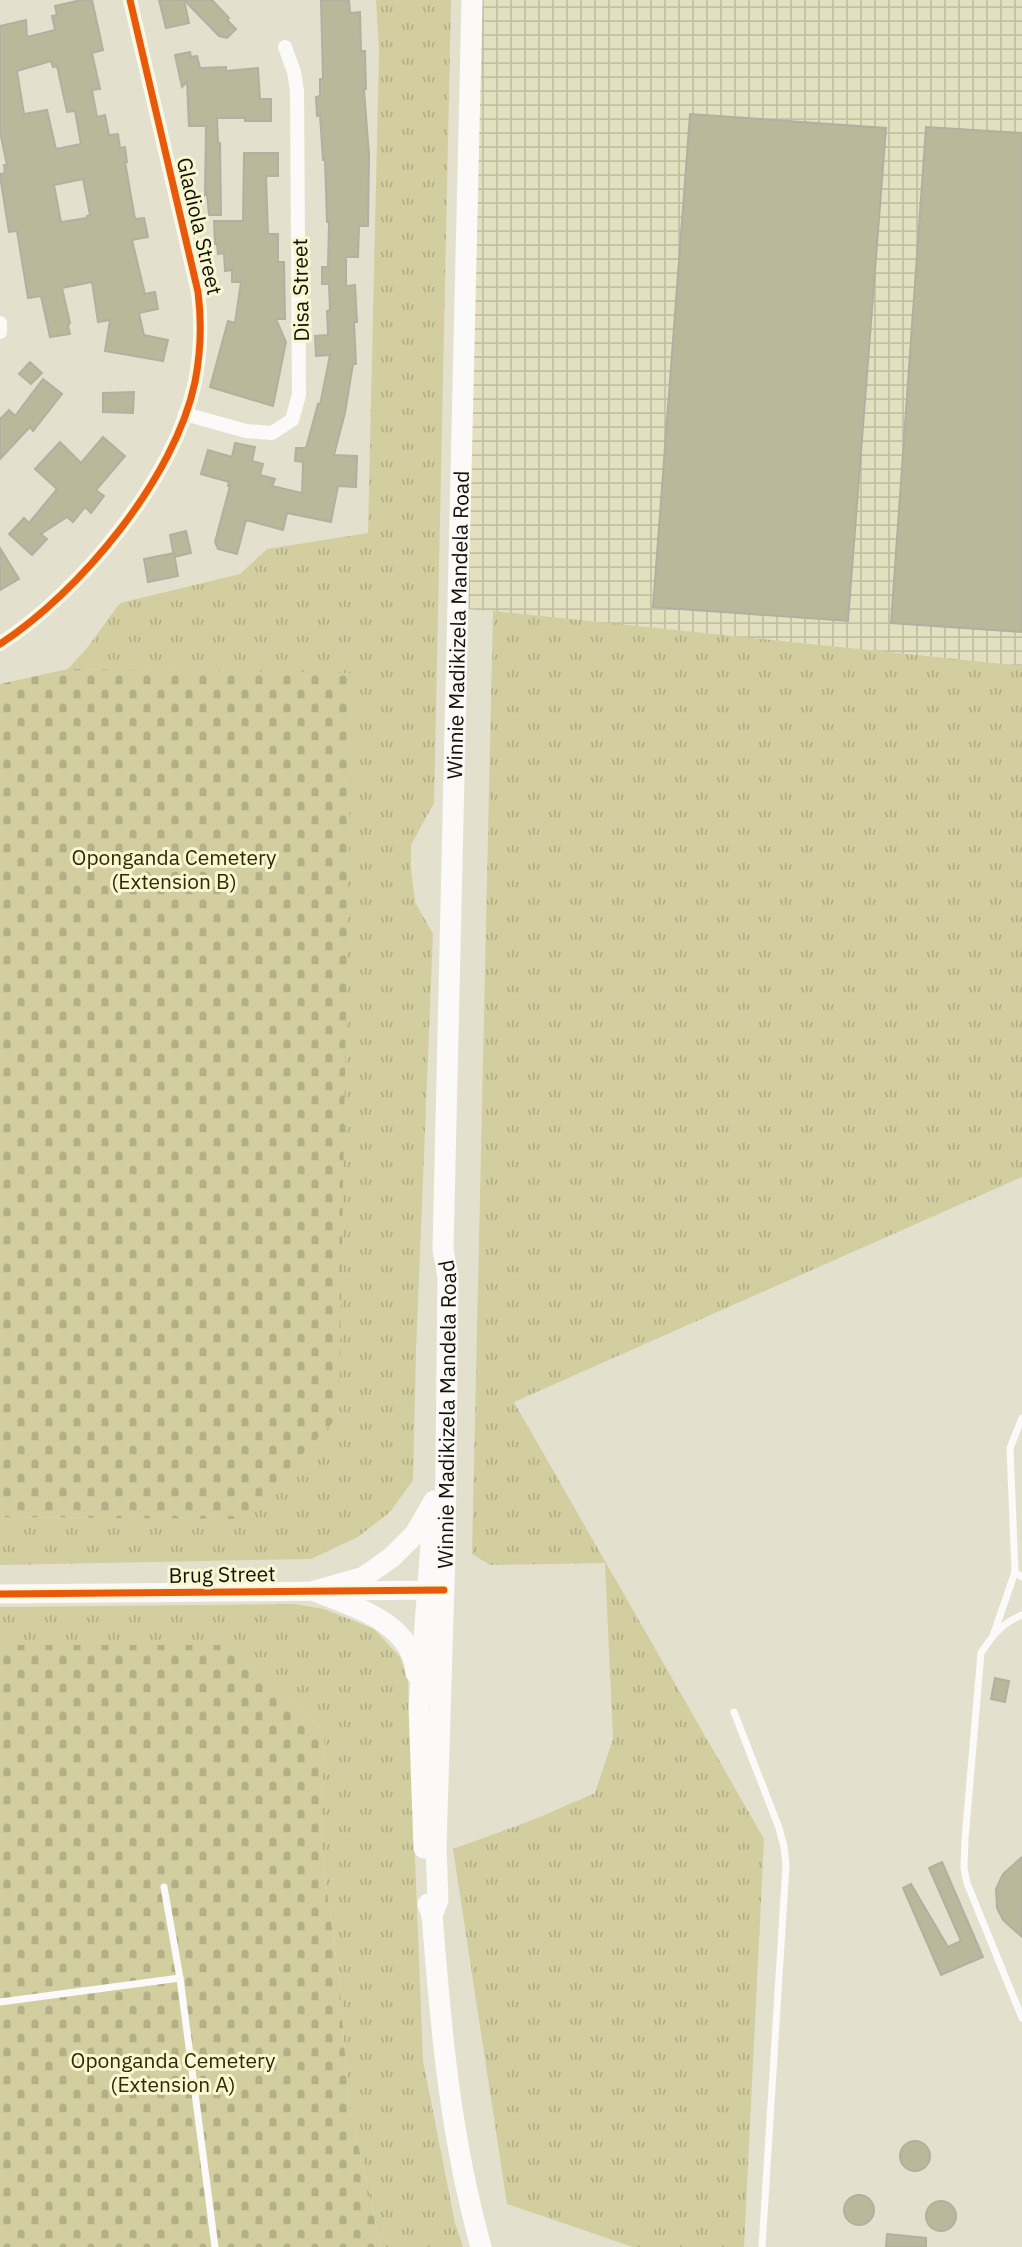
<svg xmlns="http://www.w3.org/2000/svg" width="1022" height="2247" viewBox="0 0 1022 2247" font-family="'IBM Plex Sans',sans-serif">
<style>
.industrial{fill:url(#industrial-grid)}
.grass{fill:url(#grass-tufts)}
.cemetery{fill:url(#cemetery-stones)}
.building{fill:#bab79b;stroke:#b1b0a1;stroke-width:2;fill-rule:evenodd}
.lines{fill:none;stroke-linecap:round;stroke-linejoin:round}
.service{stroke:#fbfaf8;stroke-width:7}
.minor{stroke:#fbfaf8;stroke-width:14}
.tertiary{stroke:#fbfaf8;stroke-width:19}
.secondary{stroke:#fbfaf8;stroke-width:21}
.cycleway-casing{stroke:#f9f6d2;stroke-width:11}
.cycleway{stroke:#e8590c;stroke-width:7}
.labels{text-anchor:middle;dominant-baseline:central;stroke-width:6;stroke-linejoin:round;paint-order:stroke}
.street-label{font-size:21px;fill:#121105;stroke:#f9f6d2}
.park-label{font-size:21px;fill:#2f2a00;stroke:#f9f6d2}
</style>
<defs>
<pattern id="industrial-grid" width="8" height="8" patternUnits="userSpaceOnUse" patternTransform="scale(1.75)"><rect width="8" height="8" fill="#e3e0c0"/><path d="M0 4h8M4 0v8" fill="none" stroke="#c2bfa4"/></pattern>
<pattern id="grass-tufts" width="24" height="20" patternUnits="userSpaceOnUse" patternTransform="scale(1.75)"><rect width="24" height="20" fill="#d2cea0"/><path d="M3 7l-1-3M5 7V3M7 7l1-3M15 17l-1-3M17 17v-4M19 17l1-3" fill="none" stroke="#b3b088"/></pattern>
<pattern id="cemetery-stones" width="16" height="16" patternUnits="userSpaceOnUse" patternTransform="scale(1.75)"><rect width="16" height="16" fill="#d2cea0"/><path d="M2 7V4a2 2 0 0 1 4 0v3zM10 15v-3a2 2 0 0 1 4 0v3z" fill="#b3b088"/></pattern>
</defs>
<rect width="100%" height="100%" fill="#e3e1ce"/>
<path class="industrial" d="M471,0H1022V666L458,608Z"/>
<g class="grass">
<path d="M376,0H451L434,803L411,845V869L415,902L433,934L416,1351L413,1480L390,1512L358,1537L311,1559L0,1565V1517L240,1519L351,674L68,669L87,648L120,603L240,574L267,549L368,533L379,52Z"/>
<path d="M493,611L1022,666V1177L514,1402L764,1839L744,2247H633L507,2204L453,1849L535,1819L595,1793L613,1739L605,1563L490,1565L472,1554Z"/>
<path d="M295,1604L324,1609L374,1629L400,1657L408,1680L423,2061L455,2223L463,2247H381L349,2104L339,1978L321,1849L324,1731L230,1645H0V1607Z"/>
</g>
<g class="cemetery">
<path d="M68,669L352,673L339,1416L240,1519L0,1517V684Z"/>
<path d="M0,1645H230L324,1731L321,1849L339,1978L349,2104L381,2247H0Z"/>
</g>
<g class="building">
<path d="M81,0H92L103,50L92,53L100,89L92,90L97,117L105,115L109,135L118,134L120,148L125,147L127,162H125L135,219L144,218L148,237L132,240L145,294L155,292L158,309L139,313L144,335L168,340L163,361L105,351L110,320L98,322L92,282L62,288L70,323L68,326L70,334L50,337L41,296L28,298L17,231L9,232L0,176V174L5,173L4,165H7L0,132V26L26,20L27,37L55,30L52,16L57,15L55,6ZM51,61L53,67L57,66L67,112L75,111L81,144L56,149L47,110L24,114L17,71ZM83,179L90,215L87,216V218L61,222L54,185Z"/>
<path d="M159,0H184L189,23L166,28Z"/>
<path d="M184,0H212L229,18L227,20L236,29L227,38L219,36Z"/>
<path d="M321,0H349L350,13L360,12L361,51H365L366,89H364L369,155L368,226H359L358,257H346V286L355,285L357,322H354L356,364H353L345,413L334,455L357,456L356,487L338,486L331,522L287,513L283,530L246,520L237,554L218,549L215,542L230,486H228L229,482L201,474L208,450L232,457L235,443L255,447L252,461L263,464L260,475L275,479L272,486L302,493L303,462L295,461L296,448H306L318,404L320,405L330,355L316,356L315,336L328,335L327,311L330,310L329,284H322V267H328L329,222H327L325,160H323L320,115L317,116L316,97L320,96V79H323Z"/>
<path d="M190,52L191,57L197,56L200,68L226,67V71L258,68L260,99H271V121H245V118H217L218,143H220L221,215H209L207,194L205,195L206,126H189L187,82L182,87L175,55Z"/>
<path d="M690,114L886,128L848,621L653,607Z"/>
<path d="M926,127L1022,133V632L891,623Z"/>
<path d="M244,153H278V176H266L268,234H278V262H284L285,319H276L286,342L273,406L210,387L228,321L235,323L241,282H232V270L225,271L224,253L218,254L217,244H215L214,221H243Z"/>
<path d="M30,362L42,373L31,384L19,374Z"/>
<path d="M43,379L62,394L33,431L30,427L0,459V419L9,410L15,416Z"/>
<path d="M134,392L133,413L103,412V393Z"/>
<path d="M103,437L125,456L96,490L104,496L91,513L85,507L73,522L67,517L41,534L47,539L32,555L9,534L24,518L29,523L57,489L35,469L60,442L81,463Z"/>
<path d="M186,531L191,553L174,557L170,535Z"/>
<path d="M0,548L19,579L0,590Z"/>
<path d="M174,553L178,576L148,582L144,559Z"/>
<path d="M995,1678L1009,1681L1005,1702L991,1699Z"/>
<path d="M1022,1857V1937L1003,1920L997,1908L996,1889L1003,1874Z"/>
<path d="M942,1862L983,1957L941,1975L903,1888L911,1884L948,1947L961,1941L929,1868Z"/>
<circle cx="915" cy="2156" r="15"/>
<circle cx="859" cy="2210" r="15"/>
<circle cx="941" cy="2216" r="15"/>
<path d="M887,2234L926,2238V2247H886Z"/>
</g>
<g class="lines">
<g class="service">
<path d="M1022,1418L1010,1448L1015,1572L1022,1577"/>
<path d="M1022,1615C1002,1623 992,1636 981,1653L965,1839L964,1868L967,1883L1022,2018"/>
<path d="M994,1633L1015,1572"/>
<path d="M734,1712L779,1828L784,1847L786,1865L762,2247"/>
<path d="M164,1887L180,1978L215,2247"/>
<path d="M0,2002L180,1978"/>
</g>
<g class="minor">
<path d="M0,323V332"/>
<path d="M185,414L246,431L272,433L292,420L299,395L297,91L294,72L285,47"/>
<path d="M0,644C80,592 175,478 195,382C201,351 202,323 198,292L130,0"/>
</g>
<path class="tertiary" d="M0,1594L443,1590"/>
<g class="secondary">
<path d="M315,1591C354,1607 413,1623 416,1673"/>
<path d="M315,1591L364,1577L392,1557L415,1534L434,1501"/>
<path d="M424,1848L419,1706L432,1531"/>
<path d="M428,1904L432,1915C441,2029 450,2136 481,2247"/>
<path id="s1" d="M432,1915L438,1900L436,1847L445,1552L448,1276L443,1250L472,0"/>
</g>
<defs>
<g id="cycleway">
<path d="M0,644C80,592 175,478 195,382C201,351 202,323 198,292L130,0"/>
<path d="M0,1594L444,1590"/>
</g>
</defs>
<use href="#cycleway" class="cycleway-casing"/>
<use href="#cycleway" class="cycleway"/>
</g>
<g class="labels">
<g class="street-label">
<text transform="translate(200 226) rotate(77)">Gladiola Street</text>
<text transform="translate(300 290) rotate(-91)">Disa Street</text>
<text stroke="none"><textPath href="#s1" startOffset="1292">Winnie Madikizela Mandela Road</textPath></text>
<text stroke="none"><textPath href="#s1" startOffset="502">Winnie Madikizela Mandela Road</textPath></text>
<text transform="translate(222 1574) rotate(-1)">Brug Street</text>
</g>
<g class="park-label">
<text x="174" y="857">Oponganda Cemetery<tspan x="174" dy="24">(Extension B)</tspan></text>
<text x="173" y="2060">Oponganda Cemetery<tspan x="173" dy="24">(Extension A)</tspan></text>
</g>
</g>
</svg>
